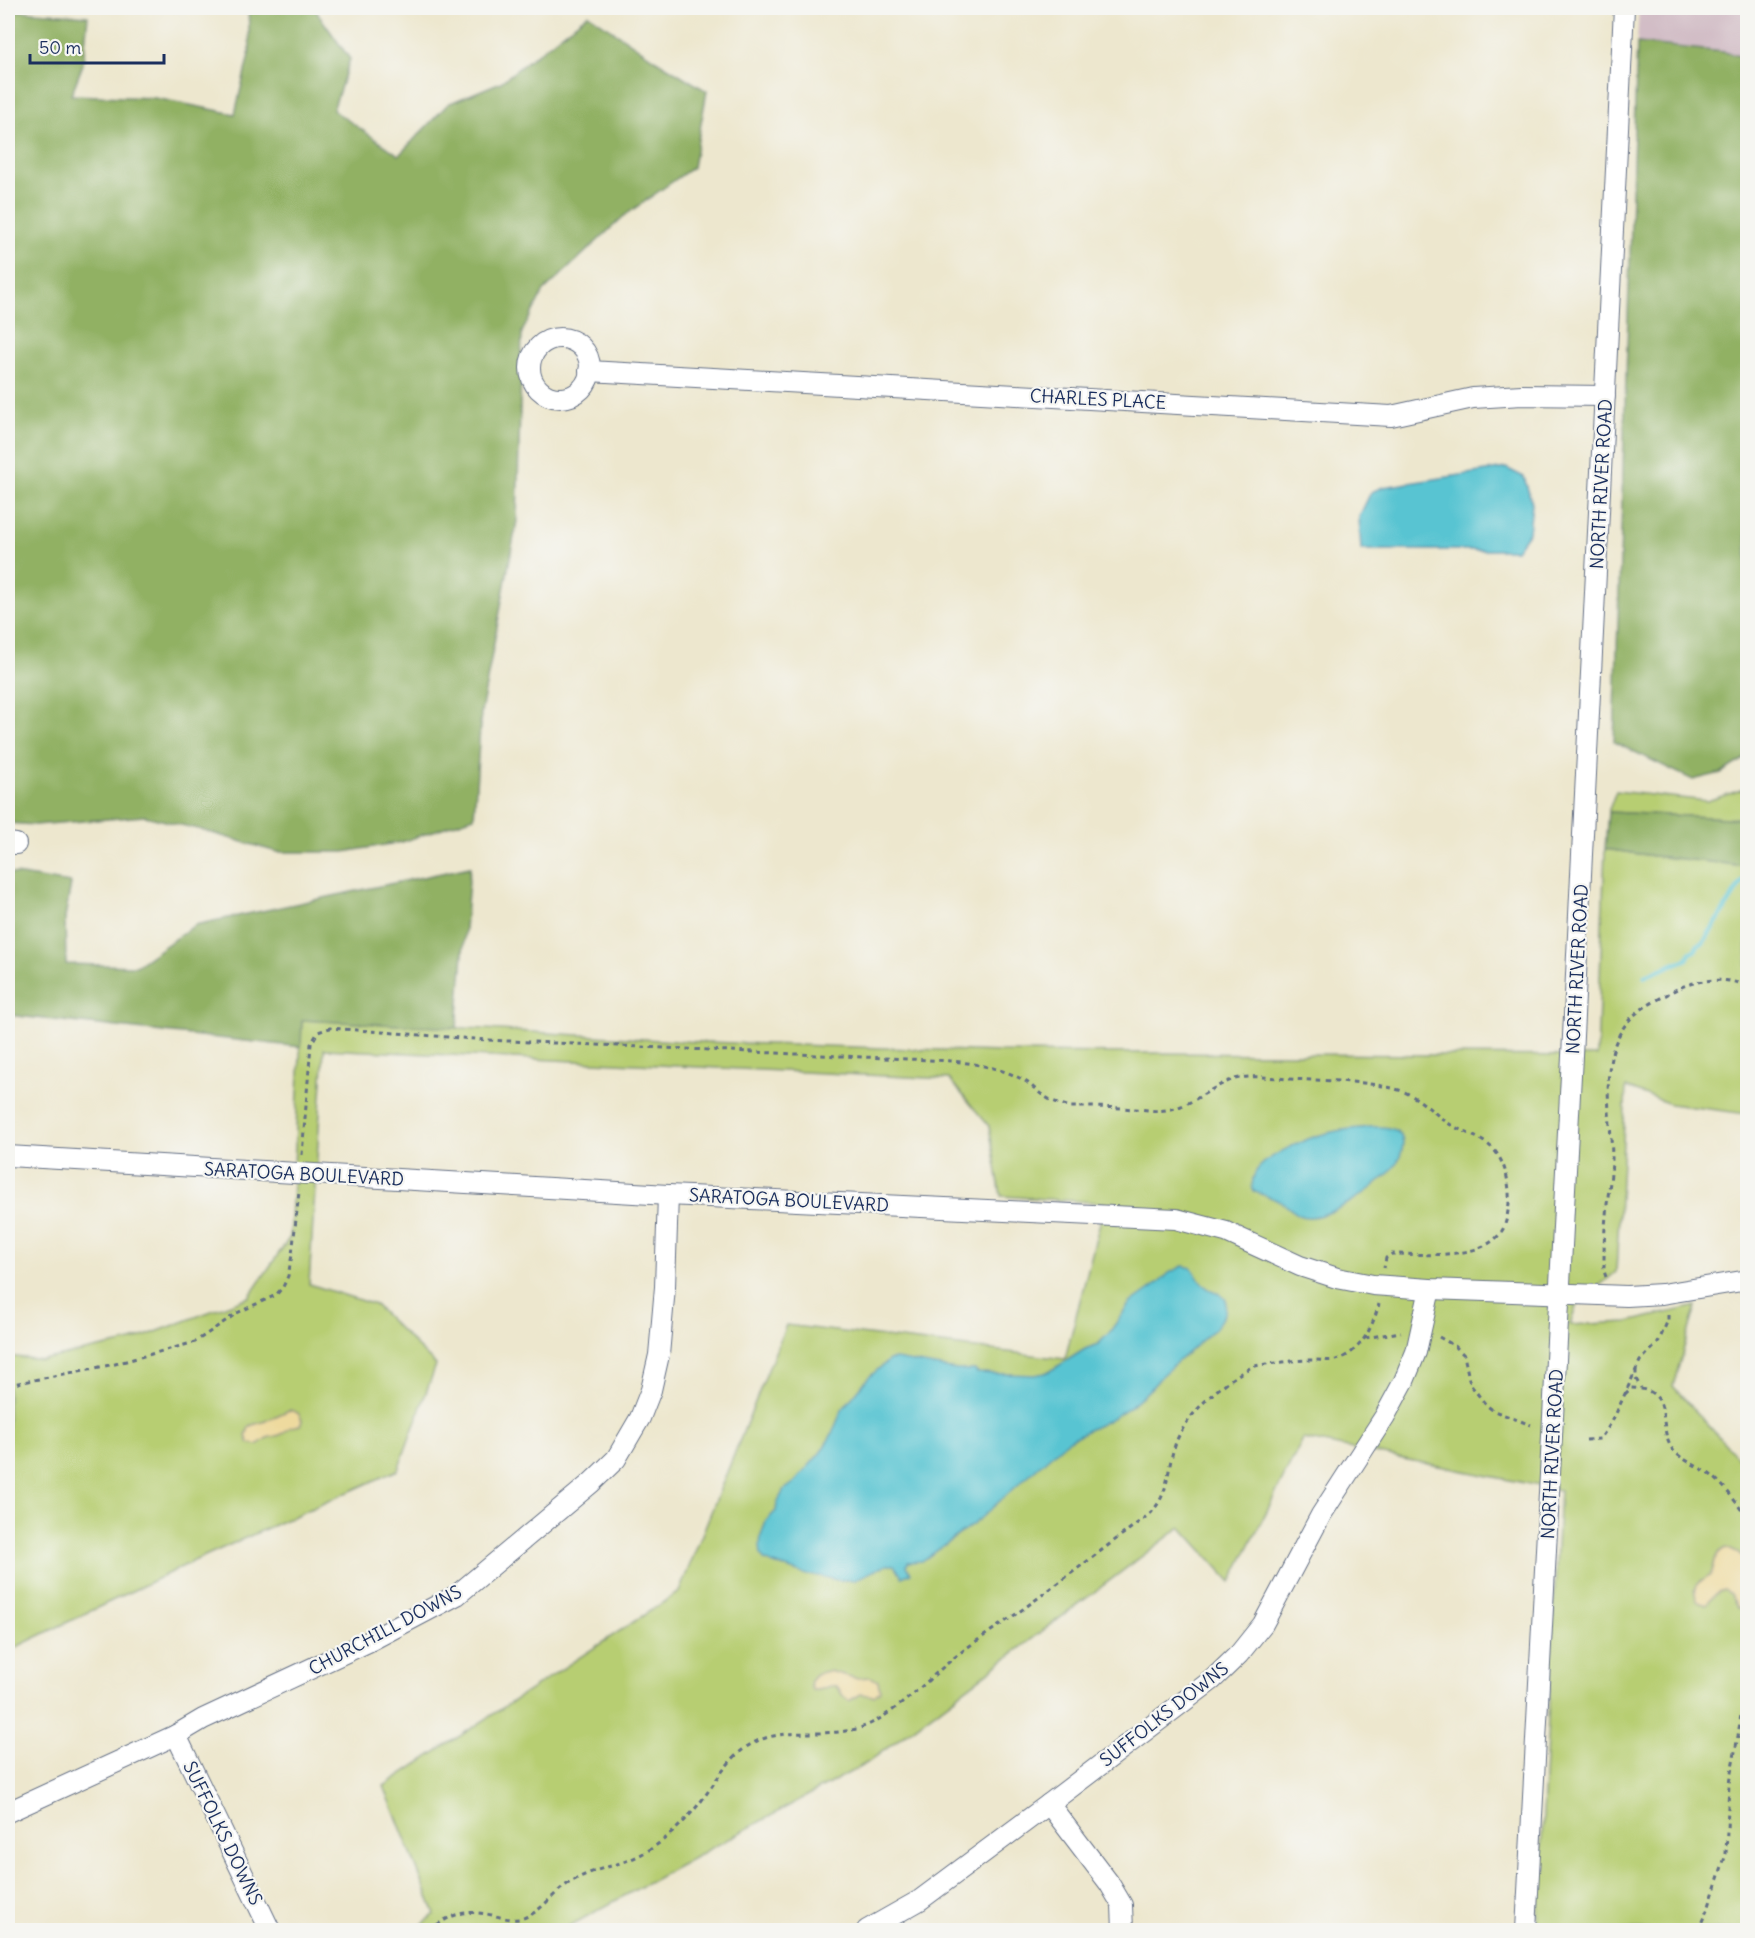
<svg xmlns="http://www.w3.org/2000/svg" width="1755" height="1938" viewBox="0 0 1755 1938" font-family="Delius,sans-serif">
<style>
.industrial{fill:#d2bdc6}
.green{fill:#b7ce72;stroke:#697e68;stroke-width:1.5}
.forest{fill:#91b164;stroke:#567061;stroke-width:1.5}
.sand{fill:#eeda9e;stroke:#84847e;stroke-width:1.5}
.water{fill:#59c4d2;stroke:#3a7a98;stroke-width:1.5}
.lines{fill:none;stroke-linecap:round;stroke-linejoin:round}
.stream{stroke:#59c4d2;stroke-width:5}
.minor-casing{stroke:#646f85;stroke-width:22}
.path{stroke:#646f85;stroke-width:3;stroke-dasharray:4.5 4.5;stroke-linecap:butt}
.minor{stroke:#fff;stroke-width:20}
.labels{text-anchor:middle;dominant-baseline:central;stroke-width:4.5;stroke-linejoin:round;paint-order:stroke}
.street-label{font-size:18px;fill:#1b2f5e;stroke:#f6f6f2}
</style>
<rect width="100%" height="100%" fill="#f6f6f2"/>
<filter id="ink" filterUnits="userSpaceOnUse"><feTurbulence type="fractalNoise" baseFrequency=".0167" numOctaves="2"/><feDisplacementMap in="SourceGraphic" scale="12" xChannelSelector="R" yChannelSelector="G"/><feConvolveMatrix kernelMatrix="1 2 1 2 8 2 1 2 1" color-interpolation-filters="sRGB"/></filter>
<filter id="wash" filterUnits="userSpaceOnUse"><feTurbulence type="fractalNoise" baseFrequency=".008" numOctaves="4" result="noise"/><feDisplacementMap in="SourceGraphic" scale="24" xChannelSelector="R" yChannelSelector="G"/><feGaussianBlur stdDeviation="1.35" result="paint"/><feColorMatrix in="noise" values="0 0 0 0 0 0 0 0 0 0 0 0 0 0 0 0 0 1.4 0 .05"/><feComposite in="paint" operator="in"/></filter>
<g filter="url(#wash)">
<rect width="100%" height="100%" fill="#ede7ce"/>
<path class="industrial" d="M1639,8H1747V58L1723,52L1637,43Z"/>
<g class="green">
<path d="M1747,788V819L1608,812L1616,791L1707,801Z"/>
<path d="M1605,849L1654,856L1747,866V1114L1670,1104L1626,1087L1616,1272L1577,1304L1570,1325L1628,1322L1696,1306L1673,1386L1747,1468V1930H1537L1560,1490L1303,1439L1231,1582L1181,1527L867,1763L562,1930H415L435,1914L384,1786L679,1592L786,1325L1065,1359L1105,1203L1001,1196L989,1126L949,1079L324,1049L309,1284L375,1305L436,1365L398,1470L198,1559L8,1651V1356L42,1360L132,1341L249,1297L290,1237L302,1020L484,1029L675,1041L1000,1052L1597,1056Z"/>
</g>
<g class="forest">
<path d="M248,8H314L350,59L333,110L399,155L448,104L501,82L588,14L656,60L707,91L693,167L624,216L544,291L522,332L517,521L481,712L474,817L402,842L344,852H277L198,829L145,816L35,825L8,823V10L88,16L83,64L71,95L155,98L235,114L250,50Z"/>
<path d="M1637,43L1723,52L1747,58V757L1721,773L1693,780L1614,742Z"/>
<path d="M1608,812L1747,819V866L1654,856L1605,849Z"/>
<path d="M470,867L457,1028L302,1020L301,1047L8,1015V873L71,883L65,918L66,964L136,966L195,925Z"/>
</g>
<g class="sand">
<path d="M289,1410C296,1411 300,1413 302,1421L300,1425L291,1427L280,1435L267,1438L257,1445L249,1443L246,1436L249,1427L252,1425L263,1422Z"/>
<path d="M1727,1548L1747,1558C1748,1571 1739,1573 1739,1582C1738,1591 1747,1596 1747,1606L1744,1609L1738,1608L1730,1594L1724,1590L1718,1592L1706,1604L1698,1601C1688,1584 1701,1582 1711,1574C1716,1563 1713,1552 1727,1548Z"/>
<path d="M829,1671L855,1678L871,1677L878,1681L880,1691L874,1696L861,1694L849,1701L844,1697L836,1686C827,1684 821,1692 812,1690C806,1678 818,1672 829,1671Z"/>
</g>
<g class="water">
<path d="M1506,468L1524,477L1532,503L1529,532L1516,550H1361L1359,517L1371,492L1383,487Z"/>
<path d="M1370,1127C1377,1127 1386,1126 1393,1129C1413,1138 1398,1165 1387,1175C1370,1191 1335,1215 1311,1217C1296,1218 1291,1207 1279,1201C1271,1197 1262,1195 1253,1191C1252,1186 1252,1179 1255,1173C1264,1156 1309,1137 1328,1133C1341,1129 1356,1129 1370,1127Z"/>
<path d="M1183,1266L1192,1268C1196,1275 1202,1285 1209,1289C1219,1294 1217,1290 1226,1300L1225,1312L1216,1328L1162,1375C1150,1393 1119,1416 1099,1425C1086,1431 1077,1435 1065,1443L974,1524L922,1561L908,1562L907,1566L911,1573L902,1577L894,1565H886L854,1580H837L820,1576L807,1575L771,1563L764,1560L761,1555L760,1545L761,1536L766,1521L776,1511L777,1503L784,1490L795,1482L820,1453L831,1436L842,1410L868,1378L889,1360L896,1359L956,1370H975L977,1373L1035,1375L1045,1373L1055,1368L1085,1349L1098,1344L1109,1333L1130,1303L1161,1281L1169,1273Z"/>
</g>
<g class="lines">
<path class="stream" d="M1645,976L1687,959L1690,953L1695,950L1698,945L1703,943L1742,882"/>
</g>
</g>
<g filter="url(#ink)">
<g class="lines">
<defs>
<g id="minor">
<circle cx="560" cy="368" r="30"/>
<path d="M589,371L1391,416L1473,398L1522,395L1605,396"/>
<path d="M8,843L16,844"/>
<path d="M8,1156L668,1195L1176,1219L1226,1232L1300,1266L1337,1278L1373,1285L1430,1289L1627,1296L1662,1294L1748,1280"/>
<path d="M176,1735L270,1930"/>
<path d="M1049,1804L1109,1883L1122,1905L1123,1930"/>
<path d="M8,1812L176,1735L203,1719L368,1642L457,1595L591,1483L616,1459L640,1418L651,1390L659,1355L665,1287L668,1195"/>
<path d="M867,1930L920,1900L1049,1804L1212,1680L1239,1654L1263,1624L1321,1515L1385,1416L1404,1381L1416,1352L1430,1289"/>
<path d="M1526,1930L1572,1056L1624,8"/>
</g>
</defs>
<use href="#minor" class="minor-casing"/>
<g class="path">
<path d="M302,1155L311,1044L318,1032L330,1028L487,1040L952,1061C977,1064 1003,1068 1025,1081C1032,1085 1037,1092 1044,1096C1052,1102 1061,1104 1070,1107C1091,1107 1113,1107 1134,1109C1144,1109 1156,1112 1166,1110C1191,1107 1208,1088 1232,1080C1249,1074 1272,1078 1290,1079C1326,1081 1365,1080 1399,1090C1418,1096 1432,1112 1448,1123C1463,1133 1483,1137 1495,1151C1506,1165 1510,1185 1509,1203C1508,1211 1507,1221 1503,1229C1486,1261 1423,1254 1392,1254L1386,1258L1384,1268"/>
<path d="M1606,1277L1604,1271C1604,1253 1604,1234 1606,1216C1607,1196 1612,1177 1612,1157C1611,1110 1596,1053 1633,1016C1643,1007 1657,1000 1668,994C1692,979 1722,976 1748,986"/>
<path d="M1439,1337L1455,1346L1464,1355L1470,1384L1486,1405L1494,1411L1531,1425"/>
<path d="M1365,1338L1401,1332"/>
<path d="M1636,1370V1379L1641,1388"/>
<path d="M8,1385L115,1364L195,1342L237,1313L276,1295L283,1287L288,1276L292,1255L299,1192"/>
<path d="M1625,1394L1631,1388C1677,1389 1655,1426 1673,1450C1681,1460 1701,1467 1712,1476C1726,1487 1737,1504 1748,1519"/>
<path d="M1586,1440L1600,1439L1612,1422L1640,1361L1658,1343L1668,1320V1310"/>
<path d="M429,1930C453,1914 462,1909 492,1915C500,1917 510,1920 519,1919C538,1916 551,1895 566,1885C591,1868 613,1868 638,1856C663,1844 685,1822 702,1800C717,1780 730,1755 753,1743C789,1724 836,1742 872,1723C908,1704 933,1673 964,1650C979,1639 994,1629 1009,1619C1057,1585 1104,1548 1151,1513C1171,1490 1166,1471 1175,1445C1185,1415 1222,1382 1250,1368C1258,1364 1268,1364 1277,1363C1289,1361 1301,1360 1313,1360C1320,1360 1330,1361 1336,1360C1361,1353 1373,1326 1379,1304"/>
<path d="M1698,1930L1709,1906L1726,1854L1729,1783L1738,1736L1748,1664"/>
</g>
<use href="#minor" class="minor"/>
</g>
</g>
<g class="labels">
<g class="street-label">
<text transform="translate(1098 399) rotate(3)">CHARLES PLACE</text>
<text transform="translate(1601 484) rotate(-87)">NORTH RIVER ROAD</text>
<text transform="translate(1577 969) rotate(-87)">NORTH RIVER ROAD</text>
<text transform="translate(304 1174) rotate(3)">SARATOGA BOULEVARD</text>
<text transform="translate(789 1200) rotate(3)">SARATOGA BOULEVARD</text>
<text transform="translate(1552 1454) rotate(-87)">NORTH RIVER ROAD</text>
<text transform="translate(385 1630) rotate(-28)">CHURCHILL DOWNS</text>
<text transform="translate(1164 1714) rotate(-38)">SUFFOLKS DOWNS</text>
<text transform="translate(223 1833) rotate(64)">SUFFOLKS DOWNS</text>
</g>
</g>
<rect width="1755" height="1938" fill="none" stroke="#f6f6f2" stroke-width="30"/>
<path d="M30 54v9h134v-9" fill="none" stroke="#1b2f5e" stroke-width="3"/>
<text x="39" y="54" font-size="18" fill="#1b2f5e" stroke="#f6f6f2" stroke-width="4.5" paint-order="stroke">50 m</text>
</svg>
